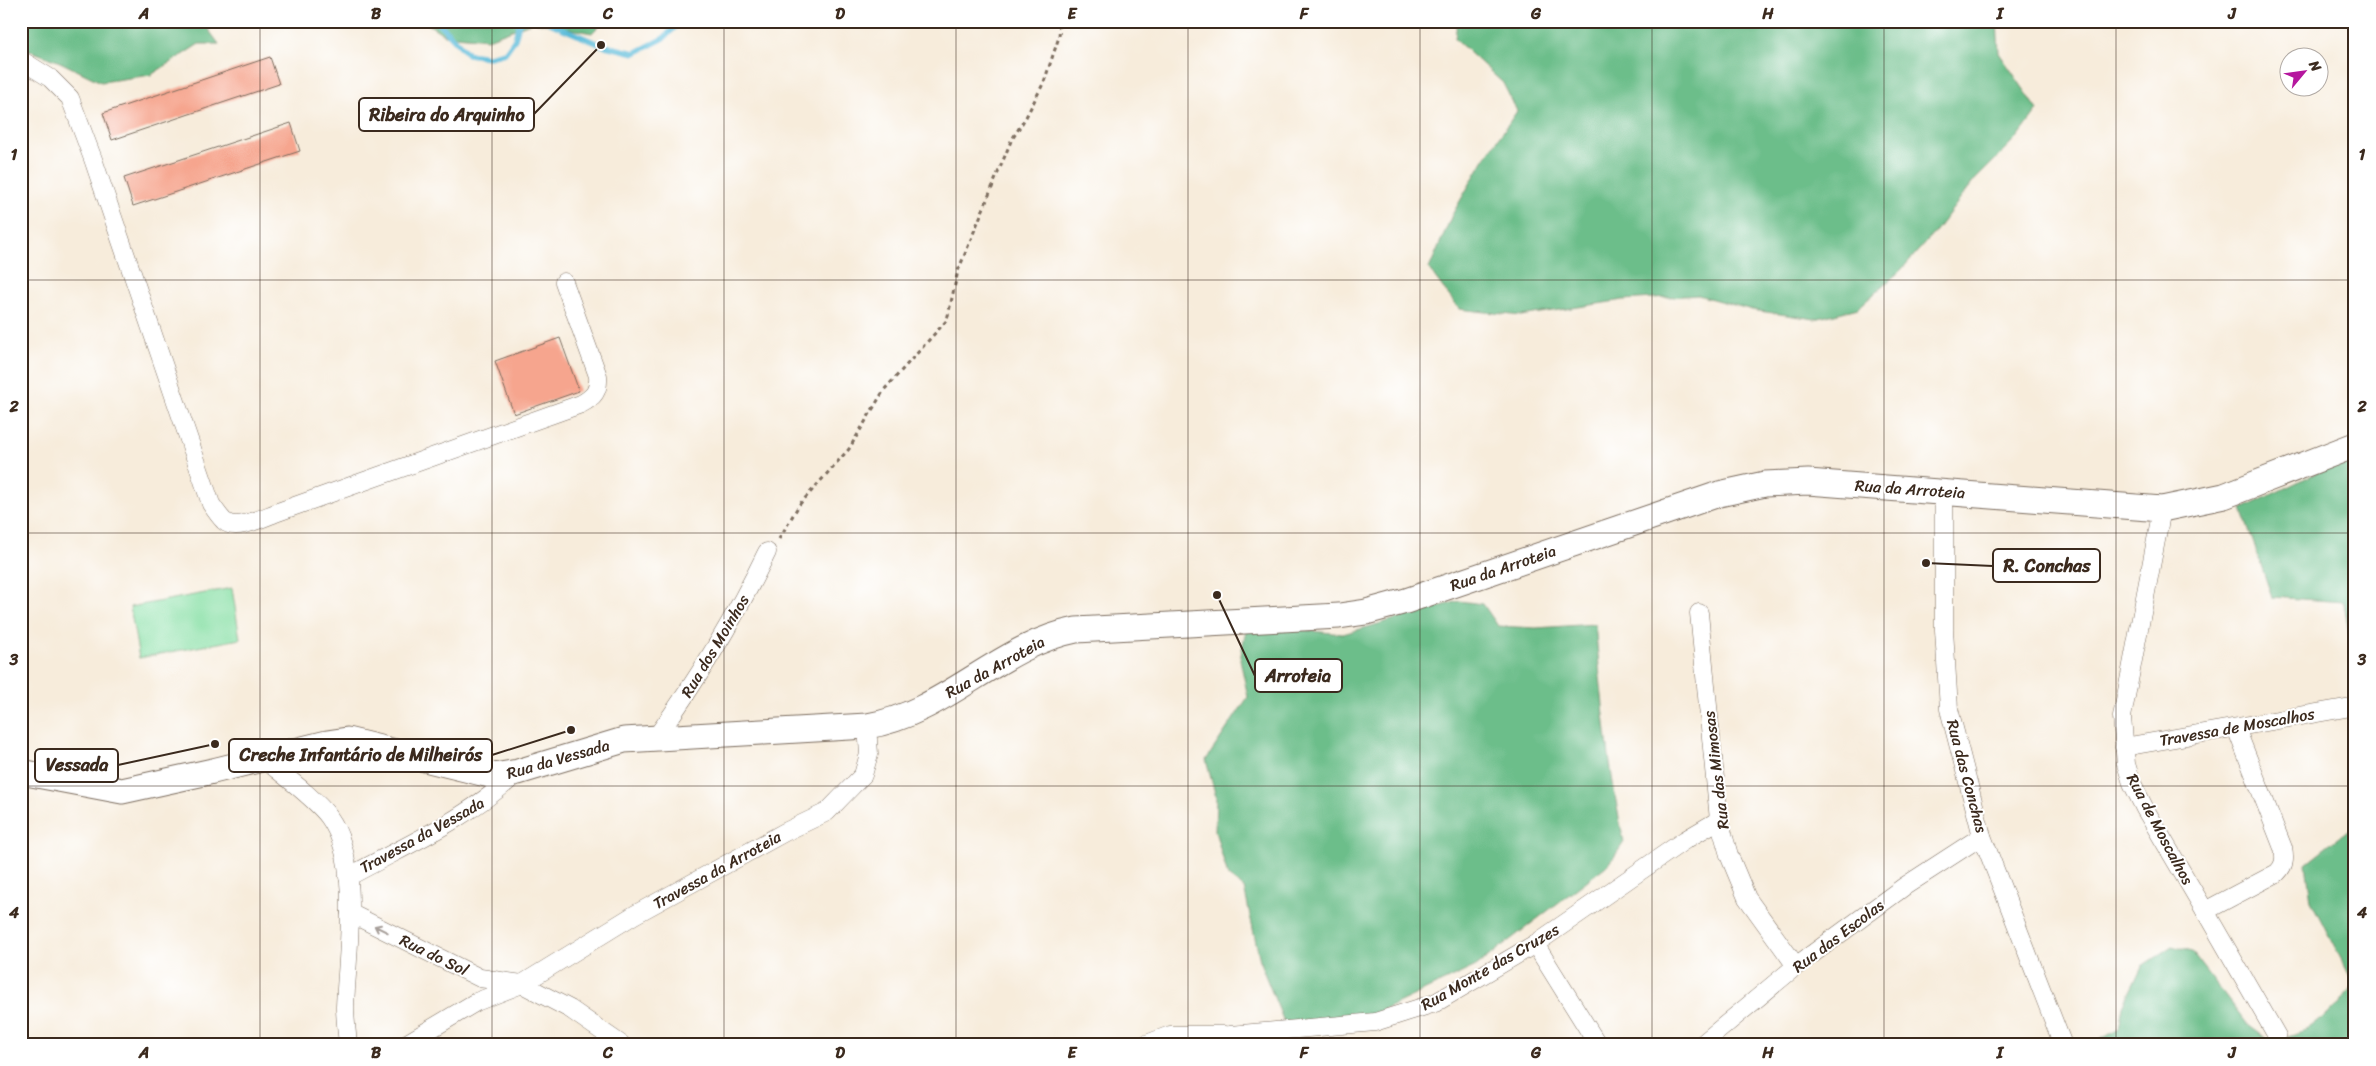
<svg xmlns="http://www.w3.org/2000/svg" width="2376" height="1066" viewBox="0 0 2376 1066" font-family="Sriracha,sans-serif">
<style>
.green{fill:#86dfa4;stroke:#608461}
.forest{fill:#6cbe8a;stroke:#547454}
.lines{fill:none;stroke-linecap:round;stroke-linejoin:round}
.stream{stroke:#5abbd9;stroke-width:5.5}
.building{fill:#f6a58e}
.minor-casing{stroke:#7d6e60;stroke-width:19}
.secondary-casing{stroke:#7d6e60;stroke-width:27}
.path{stroke:#7d6e60;stroke-width:3;stroke-dasharray:4 4;stroke-linecap:butt}
.minor{stroke:#fff;stroke-width:18}
.secondary{stroke:#fff;stroke-width:25}
.oneway{stroke:#a79f9a}
.grid{fill:none;stroke:#3b2a1e;stroke-width:1;stroke-opacity:0.55}
.labels{text-anchor:middle;dominant-baseline:central;stroke-width:4;stroke-linejoin:round;paint-order:stroke}
.street-label{font-size:16px;fill:#3b2a1e;stroke:#fff}
.leader{fill:none;stroke:#3b2a1e;stroke-width:2}
.callout-dot{fill:#3b2a1e;stroke:#fff;stroke-width:2}
.callout{fill:#fff;stroke:#3b2a1e;stroke-width:2}
.callout-label{font-size:18px;text-anchor:middle;font-weight:bold;fill:#3b2a1e}
.neatline{fill:none;stroke:#3b2a1e;stroke-width:2}
.grid-label{font-size:16px;text-anchor:middle;font-weight:bold;fill:#3b2a1e}
</style>
<rect width="100%" height="100%" fill="#fff"/>
<filter id="ink" filterUnits="userSpaceOnUse"><feTurbulence type="fractalNoise" baseFrequency=".02" numOctaves="2"/><feDisplacementMap in="SourceGraphic" scale="10" xChannelSelector="R" yChannelSelector="G"/><feConvolveMatrix kernelMatrix="1 2 1 2 8 2 1 2 1" color-interpolation-filters="sRGB"/></filter>
<filter id="wash" filterUnits="userSpaceOnUse"><feTurbulence type="fractalNoise" baseFrequency=".0096" numOctaves="4" result="noise"/><feDisplacementMap in="SourceGraphic" scale="20" xChannelSelector="R" yChannelSelector="G"/><feGaussianBlur stdDeviation="1.12" result="paint"/><feColorMatrix in="noise" values="0 0 0 0 0 0 0 0 0 0 0 0 0 0 0 0 0 1.4 0 .05"/><feComposite in="paint" operator="in"/></filter>
<g filter="url(#wash)">
<rect width="100%" height="100%" fill="#f7ecdb"/>
<path class="green" d="M232,588L240,639L139,658L130,607Z"/>
<g class="forest">
<path d="M21,21H202L219,44H199L151,75L101,82L60,62L21,47Z"/>
<path d="M423,21H604L592,33L533,22L488,39L445,35Z"/>
<path d="M1457,21H1997L1999,53L2038,110L2018,137L1974,181L1935,232L1900,271L1858,308L1815,319L1752,310L1698,295L1623,300L1521,316L1459,309L1429,269L1452,215L1483,161L1517,111L1503,83L1455,39Z"/>
<path d="M2355,454V671L2344,602L2272,597L2242,509Z"/>
<path d="M1459,601L1483,604L1498,626L1536,628L1595,624C1602,697 1608,770 1624,842L1610,863L1476,966L1364,1019L1284,1022L1261,965L1244,888L1228,876L1215,831L1216,797L1206,760L1248,697L1240,659L1247,625L1343,634Z"/>
<path d="M2355,768V1045H2091L2119,1029L2123,1006L2142,966L2172,946L2192,952L2248,1025L2271,1042L2308,1029L2340,1004L2354,984L2311,901L2306,863L2353,826L2350,781Z"/>
</g>
<g class="lines">
<g class="stream">
<path d="M437,21L468,54L489,57L505,53L515,39L519,23L522,21"/>
<path d="M545,21L601,45L635,53L664,38L681,21"/>
</g>
</g>
<g id="blocks">
<g class="building">
<path d="M270,57L279,84L112,140L103,113Z"/>
<path d="M291,123L300,151L133,206L124,178Z"/>
<path d="M560,338L579,391L514,414L495,361Z"/>
</g>
</g>
</g>
<g filter="url(#ink)">
<use href="#blocks" fill-opacity="0" stroke="#7d6e60" stroke-width="1"/>
<g class="lines">
<defs>
<g id="minor">
<path d="M21,60L50,78L70,98L93,159L211,504C215,510 219,516 224,521C236,532 264,517 278,512L581,404C594,397 599,391 598,376L564,282"/>
<path d="M1944,492V630L1949,709L1982,836L2063,1045"/>
<path d="M2162,509L2122,717L2126,764L2132,783L2145,809L2205,911L2277,873C2285,865 2285,859 2283,848L2236,728"/>
<path d="M1699,613L1719,820L1729,855L1747,898L1796,966"/>
<path d="M657,736C701,675 734,620 767,552"/>
<path d="M2124,747L2351,707"/>
<path d="M264,759C282,774 316,799 329,817C362,863 347,952 345,1007C345,1019 347,1032 348,1045"/>
<path d="M348,877C406,845 468,819 518,772"/>
<path d="M2205,911L2277,1036"/>
<path d="M350,913L480,978L522,984L570,1009L622,1045"/>
<path d="M1535,944L1598,1045"/>
<path d="M404,1045L476,1002L522,984L634,915L785,832L827,812L863,775L869,754L867,726"/>
<path d="M1144,1045L1170,1035H1225"/>
<path d="M1208,1045L1230,1035L1375,1022L1435,1003L1535,944L1685,840L1719,820"/>
<path d="M1701,1045L1796,966L1905,886L1982,836"/>
</g>
<path id="secondary" d="M21,772L122,791L213,771L327,743L347,740L494,776L518,772L624,740L867,726C944,714 999,645 1076,630L1339,616L1366,612L1406,601L1719,494L1765,484L1808,482L2162,509L2224,496L2355,445"/>
</defs>
<use href="#minor" class="minor-casing"/>
<use href="#secondary" class="secondary-casing"/>
<path class="path" d="M779,539L799,505L849,449L884,390L947,320L958,271L1011,141L1026,117L1044,82L1059,37L1060,21"/>
<use href="#minor" class="minor"/>
<use href="#secondary" class="secondary"/>
</g>
<defs><path id="oneway-shaft" d="M-6 0H5M1.5-3L5.5 0L1.5 3" fill="none" stroke-width="1.6" stroke-linecap="round" stroke-linejoin="round" transform="scale(1.25)"/></defs>
<use class="oneway" href="#oneway-shaft" transform="translate(381 929) rotate(-154)"/>
</g>
<path class="grid" d="M260,21V1045M492,21V1045M724,21V1045M956,21V1045M1188,21V1045M1420,21V1045M1652,21V1045M1884,21V1045M2116,21V1045M21,280H2355M21,533H2355M21,786H2355"/>
<g class="labels">
<g class="street-label">
<text transform="translate(1910 489) rotate(4)">Rua da Arroteia</text>
<text transform="translate(1503 568) rotate(-19)">Rua da Arroteia</text>
<text transform="translate(715 646) rotate(-59)">Rua dos Moinhos</text>
<text transform="translate(995 667) rotate(-29)">Rua da Arroteia</text>
<text transform="translate(2237 727) rotate(-10)">Travessa de Moscalhos</text>
<text transform="translate(558 759) rotate(-16)">Rua da Vessada</text>
<text transform="translate(1716 770) rotate(-97)">Rua das Mimosas</text>
<text transform="translate(1967 776) rotate(75)">Rua das Conchas</text>
<text transform="translate(2160 829) rotate(62)">Rua de Moscalhos</text>
<text transform="translate(422 835) rotate(-29)">Travessa da Vessada</text>
<text transform="translate(717 870) rotate(-29)">Travessa da Arroteia</text>
<text transform="translate(1838 936) rotate(-37)">Rua das Escolas</text>
<text transform="translate(434 955) rotate(26)">Rua do Sol</text>
<text transform="translate(1490 967) rotate(-30)">Rua Monte das Cruzes</text>
</g>
</g>
<path class="leader" d="M601 45L534 114M1926 563L1993 566M1217 595L1255 676M571 730L492 755M215 744L118 765"/>
<g class="callout-dot">
<circle cx="601" cy="45" r="5"/>
<circle cx="1926" cy="563" r="5"/>
<circle cx="1217" cy="595" r="5"/>
<circle cx="571" cy="730" r="5"/>
<circle cx="215" cy="744" r="5"/>
</g>
<g class="callout">
<rect x="359" y="98" width="175" height="33" rx="5"/>
<rect x="1993" y="549" width="107" height="33" rx="5"/>
<rect x="1255" y="659" width="87" height="33" rx="5"/>
<rect x="229" y="739" width="263" height="33" rx="5"/>
<rect x="35" y="749" width="83" height="33" rx="5"/>
</g>
<g class="callout-label">
<text x="447" y="121">Ribeira do Arquinho</text>
<text x="2047" y="572">R. Conchas</text>
<text x="1298" y="682">Arroteia</text>
<text x="361" y="761">Creche Infantário de Milheirós</text>
<text x="77" y="771">Vessada</text>
</g>
<rect width="2376" height="1066" fill="none" stroke="#fff" stroke-width="55"/>
<g transform="translate(2304 72) rotate(61)"><circle r="24" fill="#ffffff" stroke="#b1aaa5"/>
<path d="M0-4L9 19L0 12L-9 19Z" fill="#b5179e"/>
<text y="-8" font-size="14" font-weight="bold" text-anchor="middle" fill="#3b2a1e">N</text>
</g>
<rect x="28" y="28" width="2320" height="1010" class="neatline"/>
<g class="grid-label">
<text x="144" y="19">A</text>
<text x="376" y="19">B</text>
<text x="608" y="19">C</text>
<text x="840" y="19">D</text>
<text x="1072" y="19">E</text>
<text x="1304" y="19">F</text>
<text x="1536" y="19">G</text>
<text x="1768" y="19">H</text>
<text x="2000" y="19">I</text>
<text x="2232" y="19">J</text>
<text x="14" y="160">1</text>
<text x="2362" y="160">1</text>
<text x="14" y="412">2</text>
<text x="2362" y="412">2</text>
<text x="14" y="665">3</text>
<text x="2362" y="665">3</text>
<text x="14" y="918">4</text>
<text x="2362" y="918">4</text>
<text x="144" y="1058">A</text>
<text x="376" y="1058">B</text>
<text x="608" y="1058">C</text>
<text x="840" y="1058">D</text>
<text x="1072" y="1058">E</text>
<text x="1304" y="1058">F</text>
<text x="1536" y="1058">G</text>
<text x="1768" y="1058">H</text>
<text x="2000" y="1058">I</text>
<text x="2232" y="1058">J</text>
</g>
</svg>
